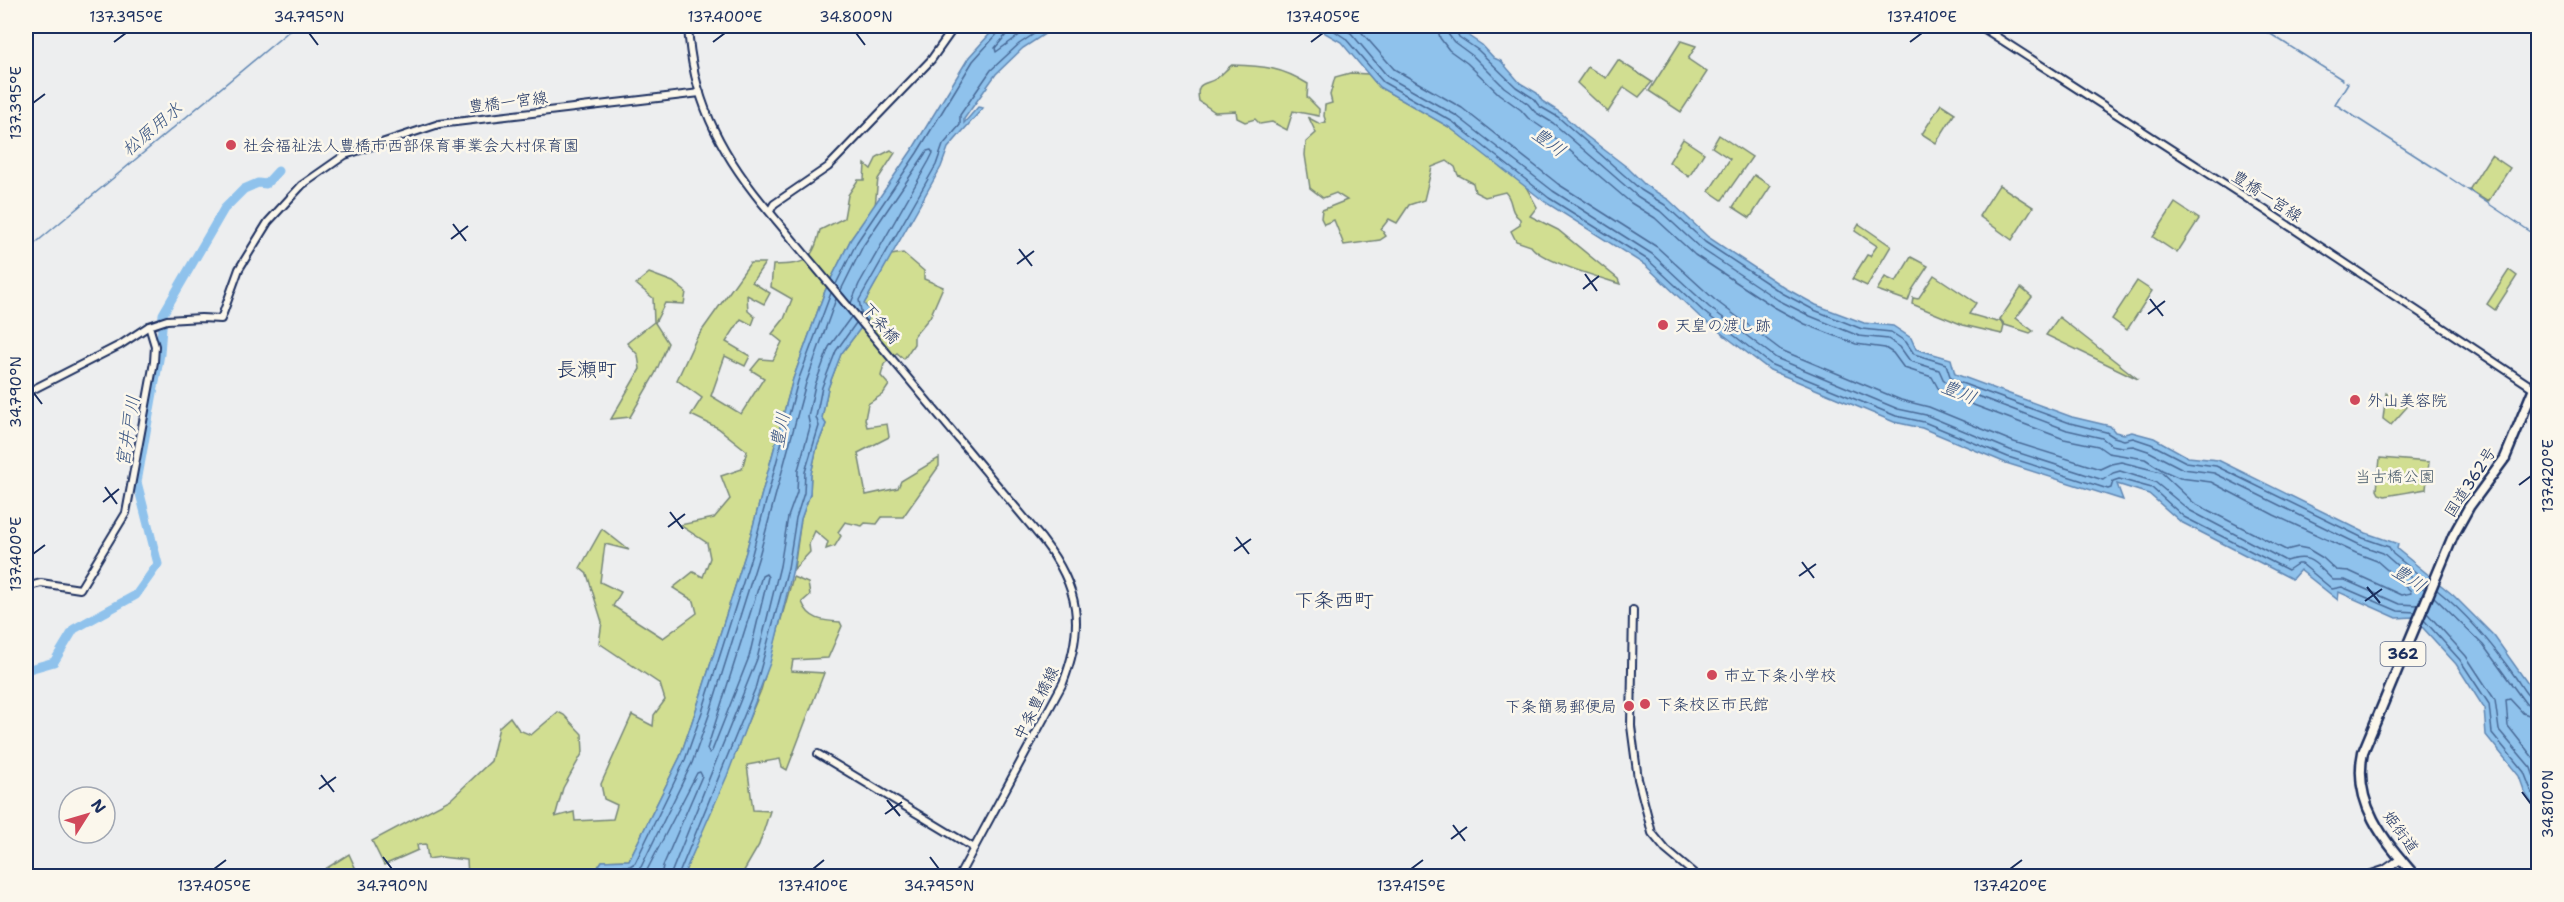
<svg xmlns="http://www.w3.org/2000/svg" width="2564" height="902" viewBox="0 0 2564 902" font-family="'Shantell Sans','Klee One',sans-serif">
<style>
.green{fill:#d1de91;stroke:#768678;stroke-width:1.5}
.water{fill:#8fc2ec;stroke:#6187b3;stroke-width:1.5}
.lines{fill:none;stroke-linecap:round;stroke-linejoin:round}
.shore{stroke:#496a97;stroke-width:1.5}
.stream{stroke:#6187b3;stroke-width:1.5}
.river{stroke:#8fc2ec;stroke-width:9}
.secondary-casing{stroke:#1b2f5e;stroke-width:10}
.primary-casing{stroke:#1b2f5e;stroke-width:11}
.highway-casing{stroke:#1b2f5e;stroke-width:13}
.secondary{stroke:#fbf7ec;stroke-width:6}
.primary{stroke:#fbf7ec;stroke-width:7}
.highway{stroke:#fbf7ec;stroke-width:8}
.ticks{fill:none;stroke:#1b2f5e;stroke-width:2}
.poi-dot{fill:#d1495b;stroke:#fbf7ec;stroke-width:2}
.labels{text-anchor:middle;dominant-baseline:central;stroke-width:5;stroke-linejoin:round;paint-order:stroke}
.shield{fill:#fbf7ec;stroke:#5e6b89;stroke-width:1.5}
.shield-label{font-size:15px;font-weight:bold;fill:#1b2f5e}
.street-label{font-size:16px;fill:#1b2f5e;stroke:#fbf7ec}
.poi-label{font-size:16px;fill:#1b2f5e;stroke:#fbf7ec;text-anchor:start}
.park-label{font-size:16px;fill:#485b6b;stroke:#fbf7ec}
.water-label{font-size:18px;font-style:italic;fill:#385482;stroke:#fbf7ec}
.quarter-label{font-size:20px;fill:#1b2f5e;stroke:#fbf7ec}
.neatline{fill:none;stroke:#1b2f5e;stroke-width:2}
.ticks-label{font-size:15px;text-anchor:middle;fill:#1b2f5e}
</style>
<rect width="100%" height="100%" fill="#edeeef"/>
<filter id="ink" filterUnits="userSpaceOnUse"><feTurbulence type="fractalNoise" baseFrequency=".0167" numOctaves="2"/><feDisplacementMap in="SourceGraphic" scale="12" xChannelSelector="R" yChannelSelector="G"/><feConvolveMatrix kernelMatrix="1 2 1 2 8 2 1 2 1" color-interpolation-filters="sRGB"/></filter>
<g filter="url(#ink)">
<g class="green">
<path d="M1681,41L1696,46L1688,59L1707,72L1681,112L1649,91Z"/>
<path d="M1618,60L1652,82L1639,97L1624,87L1608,112L1577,83L1588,67L1606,78Z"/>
<path d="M1232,65C1263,66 1281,67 1308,84L1307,97L1319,109V116L1293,111L1287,130L1272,122L1260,124L1255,119L1245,122L1237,118L1236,111L1215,112L1199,101C1195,80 1205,86 1217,78C1222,75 1227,68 1232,65Z"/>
<path d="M1350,73L1368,74L1379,87L1449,127L1513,175L1525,185L1537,207L1530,216L1558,230L1618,279L1620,284C1602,278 1540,261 1531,246L1516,241L1511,231L1520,225V219C1508,210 1514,201 1505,192L1485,197L1475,192L1473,183L1458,175L1455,167L1447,161L1432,167L1424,200L1409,205L1397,223L1389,219L1381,229L1386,236L1380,240L1344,245L1334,220L1324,224L1321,218L1322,210L1347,200L1336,193L1323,198L1310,188L1305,155L1306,142L1316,133L1309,118L1320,124L1326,122L1324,116L1325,105L1332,103L1330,95L1335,77Z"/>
<path d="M1941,104L1955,113L1936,143L1922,134Z"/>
<path d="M1719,135L1752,157L1722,200L1709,191L1730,159L1712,147Z"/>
<path d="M1683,139L1704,153L1689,177L1669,162Z"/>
<path d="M891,150L895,153L878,179L875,206L851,239L825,291L793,379L746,552L696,710L680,757L629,860L602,861L592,876H468L467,860L441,857L428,859L426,844L417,845L418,850L384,865L372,841L451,799L491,761L499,727L510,717L519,730L531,735L558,712L564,715L582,734L583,752L563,788L555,817L574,812L575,821L613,819L617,805L604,799L601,784L632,715L653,726L654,715L665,700L660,684L599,643L602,622L587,574L580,568L602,529L629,550L605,544L600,582L621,592L613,606L663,638L697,613L694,601L673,588L693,572L703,577L710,558L707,543L680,525L714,518L730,499L721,476L742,469L747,451L718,428L691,415L702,398L677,380L696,339L750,263H765L752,282L770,293L764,304L747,295L748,311L755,317L752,325L741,319L726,342L750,356L745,366L725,356L711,396L741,414L764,378L751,370L760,359L773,360L782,342L772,334L784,319L792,299L771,287L773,265C805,264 812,263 820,230L844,218L848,195L858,180H864L865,164L871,169L877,157Z"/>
<path d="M2491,155L2510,168L2488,202L2469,190Z"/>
<path d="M1754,175L1771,186L1750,218L1733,207Z"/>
<path d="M1999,185L2033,207L2012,240L1979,216Z"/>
<path d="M2175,203L2199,219L2177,253L2153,237Z"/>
<path d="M1859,224L1891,246L1867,286L1852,279L1867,255L1870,256L1877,246L1855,231Z"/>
<path d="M903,253L924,271V279L943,287L930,317L914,336V344L904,359L897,353L884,364L881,376L889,385L883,394L868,404L865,419L867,427L887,424L889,437L858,453L866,495L898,488L901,481L939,458V466L903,517H882L877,524L865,523L862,526L845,522L838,532L841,536L835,546L826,549L828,542L815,531L809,544L810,552L794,569L801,519L810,494L811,474L817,447L826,424L822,418L828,388L841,354L872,313L864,304L891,255Z"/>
<path d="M1911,257L1928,266L1912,290L1908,301L1877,290L1885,277L1896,282Z"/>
<path d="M2509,270L2517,276L2495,310L2487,304Z"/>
<path d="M649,273L673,282L686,292L684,304L665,303L655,323L668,343L655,374L630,417L611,419L640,369L638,355L627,343L654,322L653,298L636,284Z"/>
<path d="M1934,275L1976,303L1969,314L1997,322L2000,320L2004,326L2002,334L1963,325L1912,304L1913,298L1918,299Z"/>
<path d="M2137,281L2152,291L2127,330L2112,319Z"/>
<path d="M2021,288L2032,297L2016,318L2033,331L2030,333L2005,325L2000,319Z"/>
<path d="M2059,317L2138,379L2046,335Z"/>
<path d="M2386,393L2407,407L2391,425L2383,419Z"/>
<path d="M2380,458L2429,462L2426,489L2385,496L2379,494L2377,490Z"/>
<path d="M793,577L808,583L810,595L802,602C809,620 823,621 840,622L842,626L828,658L793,660L791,671L824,673L787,770L782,767L780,759L747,765L753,810L770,811L759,845L741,876H683L761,690Z"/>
<path d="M349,854L359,876H314Z"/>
</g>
<g class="water">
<path d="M997,26H1057L1023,48L996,74L964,119V123L978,107L983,108L948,148L941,167L864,304L872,313L841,354L828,388L822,418L826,424L817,447L811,474L810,494L801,519L793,569L770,663L727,776L683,876H592L602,861L629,860L680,757L696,710L746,552L793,379L825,291L851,239L912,150L969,57Z"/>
<path d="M1319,26H1457L1464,33L1482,45L1494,58L1501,61L1520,83L1537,93L1542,101L1561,113L1585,135L1628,168L1645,185L1669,200L1708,237L1785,288L1816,305L1864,323L1893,326L1911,338L1916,349L1951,359L1955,374L2072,417L2110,426L2115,432L2124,434L2132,432L2154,438L2188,457L2218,460L2366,533L2398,544L2397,549L2453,595L2494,636L2538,698V812L2525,793L2519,776L2486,735L2484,708L2456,664L2413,617L2397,618L2339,592L2338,600L2300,570L2292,579L2181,522L2149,494L2117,484L2123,500L2006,463L1922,428L1894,422L1770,370L1700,317L1645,265L1545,202L1449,127L1379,87L1341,42L1325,33Z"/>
</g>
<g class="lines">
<g class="shore">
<path d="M1008,26L1006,35L995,48L996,52L1032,26"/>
<path d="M1327,26L1345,38L1383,82L1453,122L1549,198L1648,260L1704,312L1772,365L1896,416L1924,422L2008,457L2108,489L2111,488L2113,481L2119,479L2152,488L2184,517L2288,570L2297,564H2302L2332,589L2342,587L2398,611L2415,612"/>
<path d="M1339,26L1351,33L1388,77L1457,116L1553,191L1652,254L1709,307L1776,358L1898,409L1926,415L2010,450L2103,480L2113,473L2120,471L2155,482L2189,510L2286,561C2312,553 2314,563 2333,580H2345L2399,604L2418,605"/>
<path d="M1356,26L1394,69L1462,108L1558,184L1657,247L1715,300L1781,350L1901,400L1929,407L2014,442L2100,469L2111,464L2121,462L2161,472L2194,503L2286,550L2298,547L2308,549L2323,558L2336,570L2349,571L2401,595L2411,593L2410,590L2377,561L2356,553L2274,515L2211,482L2180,478L2162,470L2145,459L2108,453L2098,446L2064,439L1947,395L1938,388L1932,377L1904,368L1893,353L1885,348L1856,344L1805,324L1774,307L1695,255L1655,218L1631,203L1547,131L1528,118L1521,110L1499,94L1467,63L1449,50L1440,38L1437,26"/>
<path d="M1446,26L1448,34L1454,42L1473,56L1504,87L1528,104L1535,112L1553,123L1637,196L1660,211L1700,248L1778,300L1810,316L1859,336L1888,339L1900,347L1910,361L1939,370L1944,381L1951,386L2067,430L2102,438L2111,445L2122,447L2133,446L2148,451L2183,469L2214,473L2360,545L2383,553L2425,590"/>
<path d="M1454,26L1459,37L1478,50L1516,87L1533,98L1539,106L1558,117L1641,190L1665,205L1705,242L1782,293L1814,310L1862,329L1891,332L1906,342L1914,354L1946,364L1950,376L1953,380L2070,423L2106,432L2114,437L2124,440L2133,438L2151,444L2186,462L2216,466L2363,538L2389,547L2393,554L2428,582"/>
<path d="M836,284L857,242L917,153L973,61L999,32L1001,26"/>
<path d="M841,290L863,246L927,151L931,150L933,153L929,161L859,284L851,303"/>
<path d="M862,316L859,300L936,165L943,145L960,125V115L991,70L1019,44L1046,26"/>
<path d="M766,574L768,577L749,657L712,751L709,753L707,749L762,576Z"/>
<path d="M2437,590C2468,615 2493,645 2516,678C2522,687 2528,700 2538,701"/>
<path d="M2434,597L2483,645L2526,704L2538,708"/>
<path d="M2427,613L2466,656L2495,700L2499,730L2531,768L2538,788"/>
<path d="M2424,620L2460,660L2489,704L2492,733L2524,772L2531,790L2538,802"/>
<path d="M2538,718L2523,713L2510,699L2506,700L2508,726L2538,764"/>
<path d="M599,876L606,867L630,866L635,863L685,760L702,712L752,554L798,381L831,293"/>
<path d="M608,876L611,874L632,873L641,867L692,763L709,715L759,556L806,383L836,299"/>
<path d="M644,876L697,773L700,772L702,776L663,866L661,876"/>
<path d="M670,876L757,659L780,566L788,517L797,492L798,470L810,427L808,417L815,385L829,347L851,317"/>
<path d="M678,876L755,689L788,568L796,518L804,493L805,472L819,426L816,417L822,387L836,351L856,323"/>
</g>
<g class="stream">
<path d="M2258,26L2343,80"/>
<path d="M2346,82L2348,83L2335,104L2447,176"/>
<path d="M2450,178L2531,232L2538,221"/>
<path d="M26,251L295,26"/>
</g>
<path class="river" d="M26,670L54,662L74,629L136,595L158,564L137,482L160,354L163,314L224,209L244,189L258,183L266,184L278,171"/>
<defs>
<g id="secondary">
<path d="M688,26C692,96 718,149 762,203L1042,539C1080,588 1085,626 1063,683L959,876"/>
<path d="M1980,26L2262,208L2538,391"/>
<path d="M770,211L774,204L828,167L931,60L955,26"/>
<path d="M26,393L120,345L149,326L167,320L201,318L221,319L239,269L268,222L302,185L345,155L439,124L700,93"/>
<path d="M26,587L41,583L80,589L126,513L154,362L155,346L149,326"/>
<path d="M1633,610L1631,726L1638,779L1652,833L1666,850L1697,876"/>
<path d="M818,754L974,848"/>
</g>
<path id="primary" d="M2367,876L2385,870L2401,859"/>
<path id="highway" d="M2415,876C2384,840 2352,803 2363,752L2453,536L2469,507L2505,458L2538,378"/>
</defs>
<use href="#secondary" class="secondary-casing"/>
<use href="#primary" class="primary-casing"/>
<use href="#highway" class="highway-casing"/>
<use href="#secondary" class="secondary"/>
<use href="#primary" class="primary"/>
<use href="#highway" class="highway"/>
</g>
</g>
<path class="ticks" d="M309,33L318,45M856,33L865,45M114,42L126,33M713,42L725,33M1311,42L1323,33M1910,42L1922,33M33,103L45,94M453,224L466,241M451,239L468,226M1019,249L1032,266M1017,264L1034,251M1585,274L1597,291M1583,289L1599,276M2150,299L2163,316M2148,314L2165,301M33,392L42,404M2519,485L2531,476M105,487L117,504M103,502L119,489M670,512L683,529M668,527L685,514M1236,537L1249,554M1234,551L1251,539M33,554L45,545M1802,562L1814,578M1799,576L1816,564M2367,587L2380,603M2365,601L2382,589M321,775L334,792M319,789L336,777M2522,792L2531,804M887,800L900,816M885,814L902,802M1453,825L1465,841M1451,839L1467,827M383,857L392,869M930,857L939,869M214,869L226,860M813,869L824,860M1411,869L1423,860M2010,869L2022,860"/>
<g class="poi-dot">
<circle cx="231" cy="145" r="6"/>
<circle cx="1663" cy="325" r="6"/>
<circle cx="2355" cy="400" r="6"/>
<circle cx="1712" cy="675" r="6"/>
<circle cx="1645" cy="704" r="6"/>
<circle cx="1629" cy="706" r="6"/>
</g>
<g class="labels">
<rect class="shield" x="2380.5" y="642" width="45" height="24" rx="4.5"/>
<g class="shield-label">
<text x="2403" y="654">362</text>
</g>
<g class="street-label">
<text transform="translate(508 102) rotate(-7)">豊橋一宮線</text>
<text transform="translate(2267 196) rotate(33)">豊橋一宮線</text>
<text transform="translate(881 323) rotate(50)">下条橋</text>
<text transform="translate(2470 482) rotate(-57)">国道362号</text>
<text transform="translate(1036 703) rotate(-63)">中条豊橋線</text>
<text transform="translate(2401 832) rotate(54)">姫街道</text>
</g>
<g class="poi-label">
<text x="243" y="145">社会福祉法人豊橋市西部保育事業会大村保育園</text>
<text x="1675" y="325">天皇の渡し跡</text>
<text x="2367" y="400">外山美容院</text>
<text x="1724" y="675">市立下条小学校</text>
<text x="1657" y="704">下条校区市民館</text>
<text x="1617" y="706" text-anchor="end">下条簡易郵便局</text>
</g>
<g class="park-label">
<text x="2395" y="476">当古橋公園</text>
</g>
<g class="water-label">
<text transform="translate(152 129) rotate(-40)">松原用水</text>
<text transform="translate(1549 142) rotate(37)">豊川</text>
<text transform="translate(1959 392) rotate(23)">豊川</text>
<text transform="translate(780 430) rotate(-79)">豊川</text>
<text transform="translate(128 431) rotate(-81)">宮井戸川</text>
<text transform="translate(2409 578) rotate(33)">豊川</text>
</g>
<g class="quarter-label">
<text x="587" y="369">長瀬町</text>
<text x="1334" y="600">下条西町</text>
</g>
</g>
<rect width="2564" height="902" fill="none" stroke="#fbf7ec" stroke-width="66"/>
<g transform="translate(87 815) rotate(53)"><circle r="28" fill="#fbf7ec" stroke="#a1a7b3" stroke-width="1.5"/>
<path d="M0-4.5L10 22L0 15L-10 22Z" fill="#d1495b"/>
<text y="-9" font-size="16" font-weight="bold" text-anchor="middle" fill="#1b2f5e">N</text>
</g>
<rect x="33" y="33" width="2498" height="836" class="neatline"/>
<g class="ticks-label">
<text x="126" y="22">137.395°E</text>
<text x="309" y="22">34.795°N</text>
<text x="725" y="22">137.400°E</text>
<text x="856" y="22">34.800°N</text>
<text x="1323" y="22">137.405°E</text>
<text x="1922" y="22">137.410°E</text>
<text transform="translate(16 103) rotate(-90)" y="5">137.395°E</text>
<text transform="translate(16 392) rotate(-90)" y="5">34.790°N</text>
<text transform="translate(2548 476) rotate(-90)" y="5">137.420°E</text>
<text transform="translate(16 554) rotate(-90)" y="5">137.400°E</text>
<text transform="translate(2548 804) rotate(-90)" y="5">34.810°N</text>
<text x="214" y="891">137.405°E</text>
<text x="392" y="891">34.790°N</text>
<text x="813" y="891">137.410°E</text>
<text x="939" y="891">34.795°N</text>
<text x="1411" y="891">137.415°E</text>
<text x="2010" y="891">137.420°E</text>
</g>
</svg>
